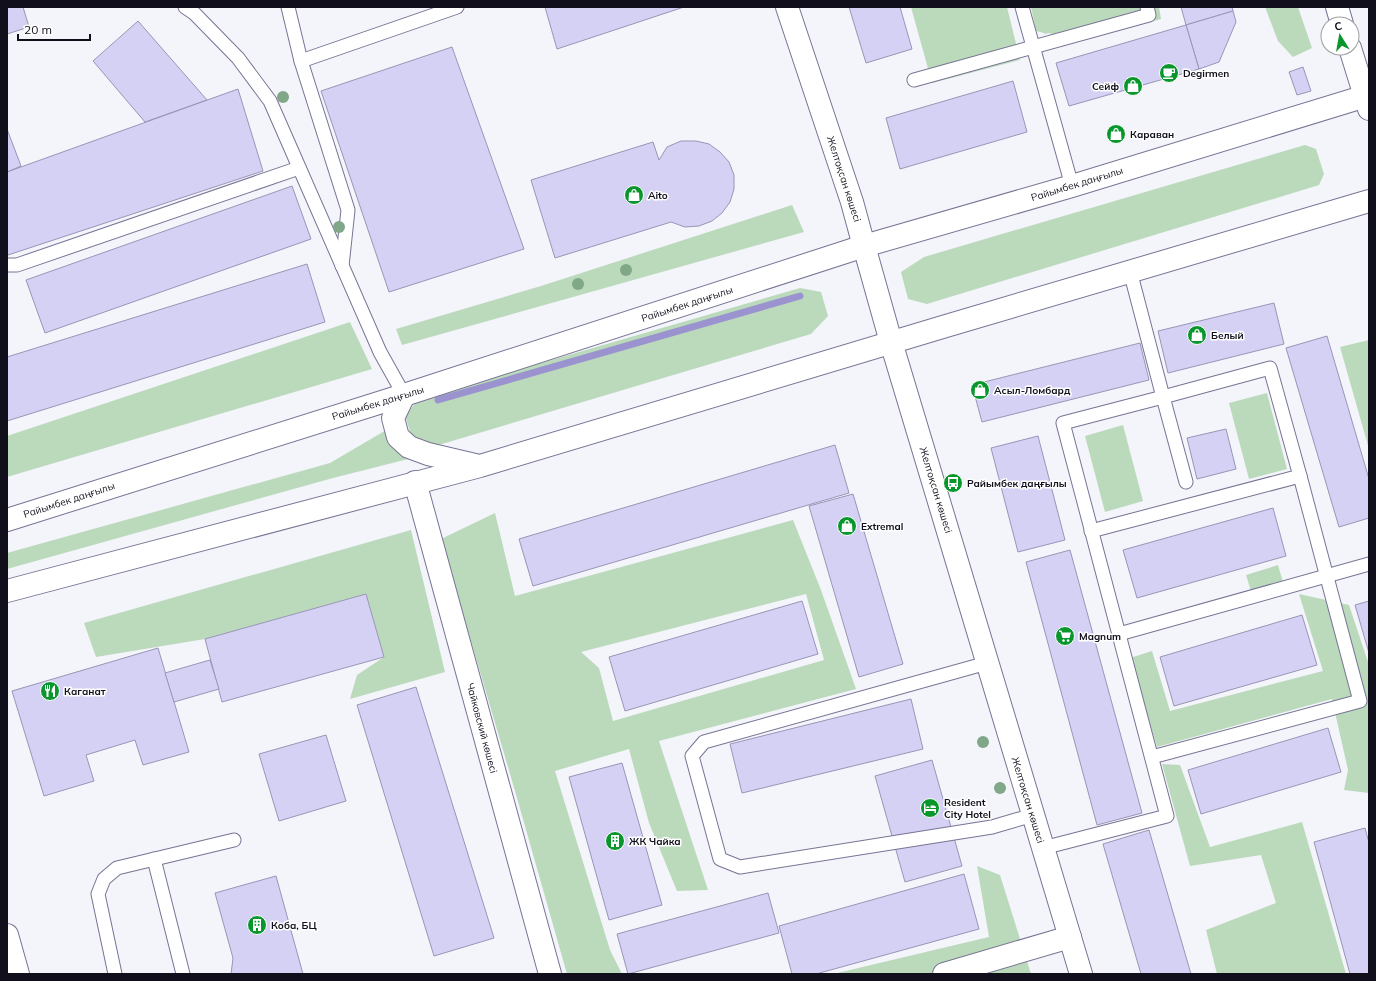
<svg xmlns="http://www.w3.org/2000/svg" width="1376" height="981" viewBox="0 0 1376 981" font-family="Mulish,sans-serif">
<style>
.green{fill:#bbdabb;fill-rule:evenodd}
.lines{fill:none;stroke-linecap:round;stroke-linejoin:round}
.stream{stroke:#9b93cf;stroke-width:7}
.building{fill:#d4d1f4;stroke:#9895b6}
.service-casing{stroke:#777494;stroke-width:15}
.minor-casing{stroke:#777494;stroke-width:24}
.tertiary-casing{stroke:#777494;stroke-width:24}
.secondary-casing{stroke:#777494;stroke-width:24}
.primary-casing{stroke:#777494;stroke-width:24}
.service{stroke:#fff;stroke-width:13}
.minor{stroke:#fff;stroke-width:22}
.tertiary{stroke:#fff;stroke-width:22}
.secondary{stroke:#fff;stroke-width:22}
.primary{stroke:#fff;stroke-width:22}
.tree{fill:#81a789}
.labels{text-anchor:middle;dominant-baseline:central;stroke-width:3;stroke-linejoin:round;paint-order:stroke}
.poi-label{font-size:10px;font-weight:bold;fill:#100f1b;stroke:#fff;text-anchor:start}
.street-label{font-size:10px;fill:#100f1b;stroke:#fff}
</style>
<rect width="100%" height="100%" fill="#f4f4fb"/>
<g class="green">
<path d="M911,7H1007L1020,60L932,83Z"/>
<path d="M1031,7H1159L1161,19L1084,40L1048,33L1045,34L1044,33L1036,31Z"/>
<path d="M1265,7H1298L1312,48L1293,57L1278,41Z"/>
<path d="M1305,145L1316,149L1324,174L1319,185L927,304L908,299L901,272L924,257Z"/>
<path d="M792,205L804,232L402,345L396,329L541,286Z"/>
<path d="M800,288L821,292L828,316L811,334L432,447L413,442L405,415L420,398Z"/>
<path d="M350,322L372,369L7,477V436Z"/>
<path d="M1369,340V449L1340,347Z"/>
<path d="M1267,393L1287,469L1249,479L1229,403Z"/>
<path d="M1123,425L1143,501L1105,512L1085,436Z"/>
<path d="M388,429L389,442L398,453L420,456L333,478L7,569V553L330,463Z"/>
<path d="M495,513L515,596L793,520L821,590L856,689L659,741L708,890L677,891L649,823L629,749L555,771L610,950L622,974H567L513,784L441,539ZM806,594L824,660L613,721L599,668L581,652Z"/>
<path d="M411,530L445,672L350,699L357,675L384,657L366,594L205,639L96,657L84,623Z"/>
<path d="M1278,565L1283,582L1251,591L1246,575Z"/>
<path d="M1299,594L1349,605L1369,665V793L1344,790L1348,770L1332,699L1157,747L1130,658L1152,651L1170,711L1323,671Z"/>
<path d="M1162,764L1180,765L1210,847L1302,822L1346,974H1217L1206,930L1276,903L1261,855L1190,866Z"/>
<path d="M977,866L1000,875L1031,974H833L989,937Z"/>
</g>
<g class="lines">
<path class="stream" d="M438,400L800,296"/>
</g>
<g class="building">
<path d="M7,7H23L29,27L7,34Z"/>
<path d="M545,7H684L557,49Z"/>
<path d="M849,7H900L912,49L866,63Z"/>
<path d="M1181,7H1232L1233,11L1186,25Z"/>
<path d="M1233,11L1236,22L1219,62L1199,69L1186,25Z"/>
<path d="M138,21L207,100L145,122L93,61Z"/>
<path d="M1186,25L1199,69L1069,106L1056,63Z"/>
<path d="M452,47L524,249L389,292L321,91Z"/>
<path d="M1303,67L1311,91L1297,95L1289,72Z"/>
<path d="M1013,81L1027,132L900,169L886,118Z"/>
<path d="M238,89L263,171L8,255L7,251V172Z"/>
<path d="M7,129L21,166L7,172Z"/>
<path d="M681,141H696L709,144L720,152L729,162L734,175V189L730,202L722,213L712,221L699,226L685,227L671,222L555,258L531,180L653,142L659,160L667,147Z"/>
<path d="M292,186L311,239L45,333L26,280Z"/>
<path d="M307,264L325,322L7,421V357Z"/>
<path d="M1274,303L1284,344L1168,373L1158,331Z"/>
<path d="M1327,336L1369,479V518L1339,527L1286,348Z"/>
<path d="M1140,343L1149,380L982,422L972,385Z"/>
<path d="M1226,429L1236,469L1197,479L1187,438Z"/>
<path d="M1038,436L1065,540L1018,552L991,448Z"/>
<path d="M835,445L849,493L533,586L519,539Z"/>
<path d="M853,494L903,664L859,677L809,506Z"/>
<path d="M1273,508L1286,556L1137,598L1123,550Z"/>
<path d="M1070,550L1142,813L1097,825L1026,562Z"/>
<path d="M366,594L384,657L222,702L205,639Z"/>
<path d="M802,601L818,654L625,711L609,657Z"/>
<path d="M1369,601V653L1355,605Z"/>
<path d="M1302,615L1317,665L1174,706L1160,657Z"/>
<path d="M158,648L189,752L143,765L135,740L86,755L94,781L44,796L12,691Z"/>
<path d="M210,660L219,689L174,702L165,673Z"/>
<path d="M416,687L494,938L434,956L357,705Z"/>
<path d="M911,699L923,749L742,793L730,744Z"/>
<path d="M1328,728L1341,772L1201,814L1188,770Z"/>
<path d="M326,735L346,801L279,821L259,754Z"/>
<path d="M932,760L962,866L905,882L875,776Z"/>
<path d="M622,763L662,905L609,920L569,777Z"/>
<path d="M1365,828L1369,843V974H1350L1314,842Z"/>
<path d="M1149,830L1191,974H1141L1103,844Z"/>
<path d="M964,874L979,929L816,974H792L779,926Z"/>
<path d="M276,876L303,974H231L233,958L215,893Z"/>
<path d="M768,893L779,933L628,974L617,934Z"/>
</g>
<g class="lines">
<defs>
<g id="service">
<path d="M185,7L194,13L238,58L270,101L380,352L404,395"/>
<path d="M288,7L301,61L348,210L342,266"/>
<path d="M1022,7L1072,186"/>
<path d="M301,61L457,7"/>
<path d="M914,80L1149,15L1147,7"/>
<path d="M7,265H17L299,168"/>
<path d="M1091,531L1300,476"/>
<path d="M1119,634L1369,564"/>
<path d="M987,663L704,742L692,756L720,859L740,867L992,827L1033,815"/>
<path d="M1152,757L1360,701L1300,476L1270,368L1163,397L1186,482"/>
<path d="M1043,848L1167,816L1063,423L1163,397L1130,271"/>
<path d="M154,859L183,974"/>
<path d="M115,974L98,894L104,879L117,868L234,840"/>
</g>
<g id="minor">
<path d="M787,7L852,202L864,246"/>
<path d="M415,482L550,974"/>
<path d="M944,974L1070,937"/>
</g>
<g id="tertiary">
<path d="M1337,7L1342,24"/>
<path d="M1350,48L1369,109"/>
<path d="M864,246L891,342"/>
</g>
<g id="secondary">
<path d="M891,342L1081,974"/>
<path d="M7,935L18,974"/>
</g>
<g id="primary">
<path d="M404,395L393,418L398,437L409,447L428,454L475,465"/>
<path d="M7,520L404,395L864,246L1072,186L1369,95"/>
<path d="M7,591L480,466L946,326L1369,201"/>
</g>
</defs>
<use href="#service" class="service-casing"/>
<use href="#minor" class="minor-casing"/>
<use href="#tertiary" class="tertiary-casing"/>
<use href="#secondary" class="secondary-casing"/>
<use href="#primary" class="primary-casing"/>
<use href="#service" class="service"/>
<use href="#minor" class="minor"/>
<use href="#tertiary" class="tertiary"/>
<use href="#secondary" class="secondary"/>
<use href="#primary" class="primary"/>
</g>
<g class="tree">
<circle cx="283" cy="97" r="6"/>
<circle cx="339" cy="227" r="6"/>
<circle cx="626" cy="270" r="6"/>
<circle cx="578" cy="284" r="6"/>
<circle cx="983" cy="742" r="6"/>
<circle cx="1000" cy="788" r="6"/>
</g>
<defs>
<symbol id="cafe-disc" viewBox="-11 -11 22 22"><circle r="9.5" fill="#09962c" stroke="#fff"/><path d="M-5.5-4.5H6V0H3Q3 3.5 0 3.5H-2.5Q-5.5 3.5-5.5 0ZM3-3.2v2h1.7v-2ZM-6 4.5H4V6H-6Z" fill="#fff"/></symbol>
<symbol id="shop-disc" viewBox="-11 -11 22 22"><circle r="9.5" fill="#09962c" stroke="#fff"/><path d="M-5-2.5h2.3a2.7 3.5 0 0 1 5.4 0H5L5.5 6h-11ZM-1.5-2.5h3a1.5 2.3 0 0 0-3 0Z" fill="#fff"/></symbol>
<symbol id="bus-disc" viewBox="-11 -11 22 22"><circle r="9.5" fill="#09962c" stroke="#fff"/><path d="M-5-6H5V4H4V6H2V4H-2V6H-4V4H-5ZM-3.5-4V0h7V-4ZM-3.5 1.2v1.5H-2V1.2ZM2 1.2v1.5H3.5V1.2Z" fill="#fff"/></symbol>
<symbol id="supermarket-disc" viewBox="-11 -11 22 22"><circle r="9.5" fill="#09962c" stroke="#fff"/><path d="M-6-5.5h2.5l.6 2H6L4.5 2H-2.5L-4.4-4H-6ZM-1.5 3.2a1.3 1.3 0 1 0 .1 0ZM3 3.2a1.3 1.3 0 1 0 .1 0Z" fill="#fff"/></symbol>
<symbol id="restaurant-disc" viewBox="-11 -11 22 22"><circle r="9.5" fill="#09962c" stroke="#fff"/><path d="M-5-6h1v4h1v-4h1v4h1v-4h1v5L-1.5 .5V6h-2V.5L-5-1ZM5-6V6H3V1.5H1.5Q1.5-4 5-6Z" fill="#fff"/></symbol>
<symbol id="hotel-disc" viewBox="-11 -11 22 22"><circle r="9.5" fill="#09962c" stroke="#fff"/><path d="M-6-4.5h1.5V1H6V5H4.5V3h-9V5H-6ZM-4 0a1.8 1.8 0 1 1 3.6 0ZM.5 0V-2.5h3Q6-2.5 6 0Z" fill="#fff"/></symbol>
<symbol id="building-disc" viewBox="-11 -11 22 22"><circle r="9.5" fill="#09962c" stroke="#fff"/><path d="M-4-6H4V6H1V3H-1V6H-4ZM-2.5-4.3h1.7v1.8h-1.7ZM.8-4.3h1.7v1.8H.8ZM-2.5-1h1.7V.8h-1.7ZM.8-1h1.7V.8H.8Z" fill="#fff"/></symbol>
</defs>
<g fill-rule="evenodd">
<use href="#cafe-disc" x="1158" y="62" width="22" height="22"/>
<use href="#shop-disc" x="1122" y="75" width="22" height="22"/>
<use href="#shop-disc" x="1105" y="123" width="22" height="22"/>
<use href="#shop-disc" x="623" y="184" width="22" height="22"/>
<use href="#shop-disc" x="1186" y="324" width="22" height="22"/>
<use href="#shop-disc" x="969" y="379" width="22" height="22"/>
<use href="#bus-disc" x="942" y="472" width="22" height="22"/>
<use href="#shop-disc" x="836" y="515" width="22" height="22"/>
<use href="#supermarket-disc" x="1054" y="625" width="22" height="22"/>
<use href="#restaurant-disc" x="39" y="680" width="22" height="22"/>
<use href="#hotel-disc" x="919" y="797" width="22" height="22"/>
<use href="#building-disc" x="604" y="830" width="22" height="22"/>
<use href="#building-disc" x="246" y="914" width="22" height="22"/>
</g>
<g class="labels">
<g class="poi-label">
<text x="1183" y="73">Degirmen</text>
<text x="1119" y="86" text-anchor="end">Сейф</text>
<text x="1130" y="134">Караван</text>
<text x="648" y="195">Aito</text>
<text x="1211" y="335">Белый</text>
<text x="994" y="390">Асыл-Ломбард</text>
<text x="967" y="483">Райымбек даңғылы</text>
<text x="861" y="526">Extremal</text>
<text x="1079" y="636">Magnum</text>
<text x="64" y="691">Каганат</text>
<text x="944" y="802">Resident<tspan x="944" dy="12">City Hotel</tspan></text>
<text x="629" y="841">ЖК Чайка</text>
<text x="271" y="925">Коба, БЦ</text>
</g>
<g class="street-label">
<text transform="translate(844 179) rotate(72)">Желтоқсан көшесі</text>
<text transform="translate(1077 184) rotate(-17)">Райымбек даңғылы</text>
<text transform="translate(687 304) rotate(-18)">Райымбек даңғылы</text>
<text transform="translate(378 403) rotate(-17)">Райымбек даңғылы</text>
<text transform="translate(936 490) rotate(73)">Желтоқсан көшесі</text>
<text transform="translate(69 500) rotate(-18)">Райымбек даңғылы</text>
<text transform="translate(482 728) rotate(75)">Чайковский көшесі</text>
<text transform="translate(1028 800) rotate(73)">Желтоқсан көшесі</text>
</g>
</g>
<rect width="1376" height="981" fill="none" stroke="#100f1b" stroke-width="16"/>
<g transform="translate(1340 36) rotate(349)"><circle r="19" fill="#ffffff" stroke="#9f9fa4"/>
<path d="M0-3L7 15L0 10L-7 15Z" fill="#09962c"/>
<text y="-6" font-size="11" font-weight="bold" text-anchor="middle" fill="#100f1b">С</text>
</g>
<path d="M18 34v6h72v-6" fill="none" stroke="#100f1b" stroke-width="2"/>
<text x="24" y="34" font-size="12" fill="#100f1b" stroke="#ffffff" stroke-width="3" paint-order="stroke">20 m</text>
</svg>
